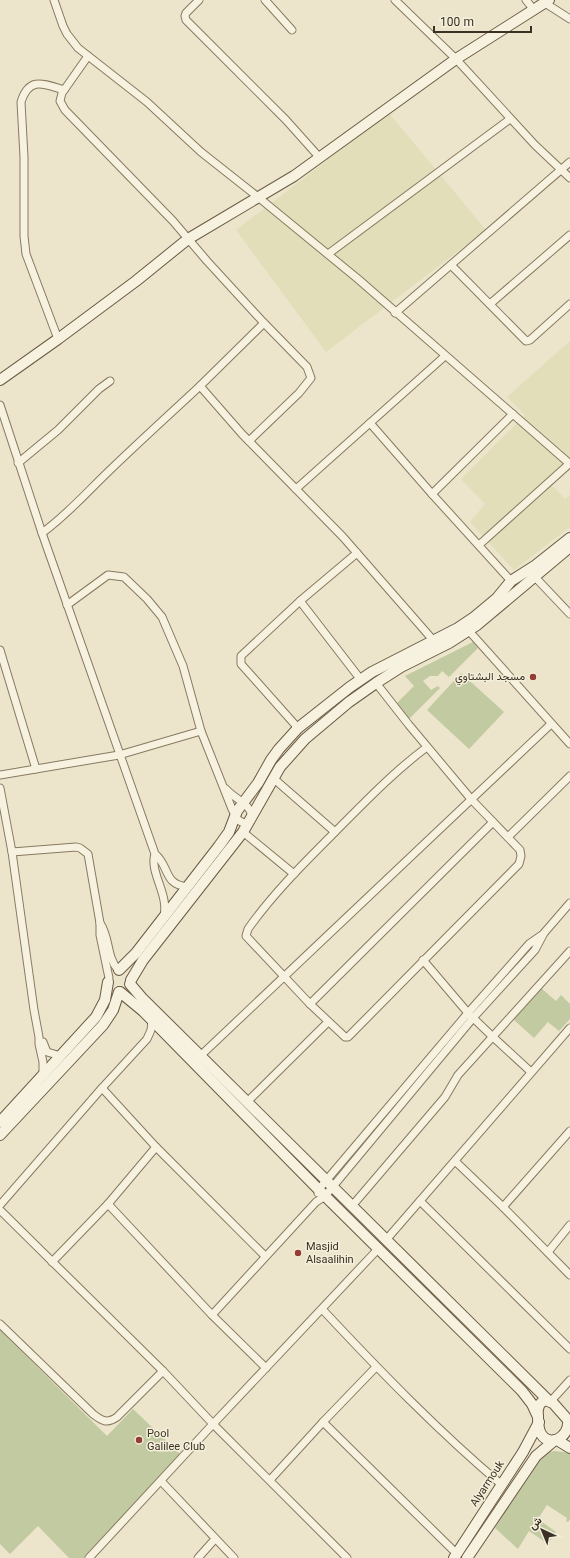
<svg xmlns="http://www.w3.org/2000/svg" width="570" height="1558" viewBox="0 0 570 1558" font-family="Georgia,Vazirmatn,serif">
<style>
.farmland{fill:#e1deb9}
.green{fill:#c1caa0}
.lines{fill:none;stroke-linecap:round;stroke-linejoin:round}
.street-casing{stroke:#887961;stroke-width:9}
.secondary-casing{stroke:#6a5a43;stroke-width:12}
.street{stroke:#f7f2df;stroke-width:7}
.secondary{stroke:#f7f2df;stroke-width:10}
.poi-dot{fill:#933d35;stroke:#f4efdb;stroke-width:1.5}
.labels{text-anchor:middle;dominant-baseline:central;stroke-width:3;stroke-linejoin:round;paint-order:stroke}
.poi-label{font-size:11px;fill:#3a3023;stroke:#f4efdb;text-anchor:start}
.street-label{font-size:11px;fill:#3a3023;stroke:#f4efdb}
</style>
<rect width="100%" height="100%" fill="#ece5cc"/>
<g class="farmland">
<path d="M389,113L486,230L326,352L236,230Z"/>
<path d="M570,341V461L547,480L565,499L570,495V527L514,570L470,522L485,504L461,479L525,415L507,397Z"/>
</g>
<g class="green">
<path d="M473,642L478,648L449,677L442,671L438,676H430L423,681L431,690L438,686L440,688L409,719L396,704L414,686L405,676Z"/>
<path d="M461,673L504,712L469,749L427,710Z"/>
<path d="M541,988L556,1001L561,995L570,1004V1019L559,1031L548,1022L534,1038L513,1019Z"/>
<path d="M0,1330L107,1436L133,1409L180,1454L84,1558H69L38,1526L10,1554L0,1544Z"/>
<path d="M555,1451L570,1453V1519L568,1522L566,1521L567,1518L547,1505L538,1519L556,1532L548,1544L529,1531L518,1549L495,1528L540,1457L548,1452Z"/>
</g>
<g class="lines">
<defs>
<g id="street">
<path d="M54,0L63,26L67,34L78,48L147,102L201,152L258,197L358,279L570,464"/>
<path d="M199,0L186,13L185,16L186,20L286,120L320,158"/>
<path d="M265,0L292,30"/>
<path d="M395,0L456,59L535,145L570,178"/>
<path d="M526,0L534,10"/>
<path d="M545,3L570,19"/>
<path d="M88,56L62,93L60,101L65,110L173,221L207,261L264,323L200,386L242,434L343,537L433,640"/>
<path d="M328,254L510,119"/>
<path d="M451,265L526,341L530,340L570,304"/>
<path d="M490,304L570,235"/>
<path d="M395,313L570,162"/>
<path d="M58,339L26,254L24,236V157L21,102C29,76 44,84 64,90"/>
<path d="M0,405L42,533L155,854C170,866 163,885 188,887"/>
<path d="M370,423L432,494L511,581"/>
<path d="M249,441L299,393L311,378L307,367L264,323"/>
<path d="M18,463L58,430L99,389L110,381"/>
<path d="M296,489L445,356"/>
<path d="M432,494L513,414"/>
<path d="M42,533C67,515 87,492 109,471C139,442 170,414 200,386"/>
<path d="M479,545L569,464"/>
<path d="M534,576L570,614"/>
<path d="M300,601L361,680"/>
<path d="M67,605L108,575L124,577L147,599L162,617L183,666L201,731L232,809C236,817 238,824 249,823"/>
<path d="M469,631L570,744"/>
<path d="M0,650L36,769"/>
<path d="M376,683L409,725L471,799L520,850L521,856L519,864L352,1033L348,1037H345L310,1004L246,936L248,929C272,895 302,865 331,836C362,805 392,773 427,747"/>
<path d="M298,728L241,664V656L300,601L357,553"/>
<path d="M0,775L119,755L201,731"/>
<path d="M273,778L335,832"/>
<path d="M0,788L12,852L34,1010L39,1037V1044L43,1062V1076"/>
<path d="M226,789C234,799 249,802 252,816"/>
<path d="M243,832L294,874"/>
<path d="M508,837L570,776"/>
<path d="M12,852L76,847L80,848L88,854L100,923V935L109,978"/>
<path d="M155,854C149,872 169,894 164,916"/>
<path d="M100,923C110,937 106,956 118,970"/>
<path d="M423,960L468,1013L493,1037L531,1072"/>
<path d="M310,1004L493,822"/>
<path d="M43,1042L47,1052L61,1056"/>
<path d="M197,1059L551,724"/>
<path d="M102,1088L156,1147L265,1256"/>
<path d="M247,1102L328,1022"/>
<path d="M455,1161L503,1207L570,1275"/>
<path d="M318,1193L319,1189L468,1013L529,944L542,935"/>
<path d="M420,1201L570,1349"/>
<path d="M108,1204L212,1315L266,1368"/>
<path d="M0,1205L102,1088L147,1039L151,1030L152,1020"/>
<path d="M352,1206L445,1097L458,1075L570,951"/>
<path d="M503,1207L570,1131"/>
<path d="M0,1210L163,1371L213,1424L347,1558"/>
<path d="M386,1240L570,1028"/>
<path d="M548,1252L570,1225"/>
<path d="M52,1262L108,1204L156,1147"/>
<path d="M322,1309C379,1370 438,1431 502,1485"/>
<path d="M212,1315L316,1202L325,1196L473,1018L535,950L544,933L570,903"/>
<path d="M0,1324L93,1414C102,1421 107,1424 117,1417L163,1371"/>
<path d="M551,1401L570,1380"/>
<path d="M323,1422L457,1554"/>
<path d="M270,1480L323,1422L376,1367"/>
<path d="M161,1481L234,1558"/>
<path d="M89,1558L213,1424L379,1248"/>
<path d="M198,1558L215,1539"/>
</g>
<g id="secondary">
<path d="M0,380L58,339L136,281L188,239L294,176L456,59L549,0"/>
<path d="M119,970L136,953L219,846L229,832L237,811L258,783L271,760L279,749L298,728L350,687L372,672L458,628L473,618L497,598L511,581L536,565L570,538"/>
<path d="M131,980L143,960L243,832L280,767L305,739L349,702L376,683L401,667L449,643L477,625L570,547"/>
<path d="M130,984L142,998L548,1400"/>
<path d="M120,992L143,1011L325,1196L522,1391L532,1404L538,1417"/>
<path d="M0,1122L96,1017L105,1000L108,982"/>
<path d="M0,1135L103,1025L113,1010L119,992"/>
<path d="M545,1400L553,1403L568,1420C570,1438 548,1449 540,1432C538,1427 538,1421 538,1416C537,1409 538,1403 545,1400Z"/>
<path d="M557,1440L570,1448"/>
<path d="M454,1558L523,1452L539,1422"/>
<path d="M467,1558L536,1456L555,1440"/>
</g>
</defs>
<use href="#street" class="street-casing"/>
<use href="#secondary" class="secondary-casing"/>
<use href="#street" class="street"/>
<use href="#secondary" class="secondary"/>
</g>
<g class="poi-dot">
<circle cx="533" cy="677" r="4"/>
<circle cx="298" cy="1253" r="4"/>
<circle cx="139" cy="1440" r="4"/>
</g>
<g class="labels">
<g class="poi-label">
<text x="525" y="677" text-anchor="end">مسجد البشتاوي</text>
<text x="306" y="1247">Masjid<tspan x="306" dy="13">Alsaalihin</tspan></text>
<text x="147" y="1434">Pool<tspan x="147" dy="13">Galilee Club</tspan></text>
</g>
<g class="street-label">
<text transform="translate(488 1484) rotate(-57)">Alyarmouk</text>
</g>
</g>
<g transform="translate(542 1530) rotate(316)" stroke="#f4efdb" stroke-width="3" paint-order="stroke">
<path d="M0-3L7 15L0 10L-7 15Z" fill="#3a3023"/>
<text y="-6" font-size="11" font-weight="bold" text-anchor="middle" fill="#3a3023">ش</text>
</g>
<path d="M434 26v6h97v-6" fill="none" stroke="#3a3023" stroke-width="2"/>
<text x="440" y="26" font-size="12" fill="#3a3023" stroke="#f4efdb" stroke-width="3" paint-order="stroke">100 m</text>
</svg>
